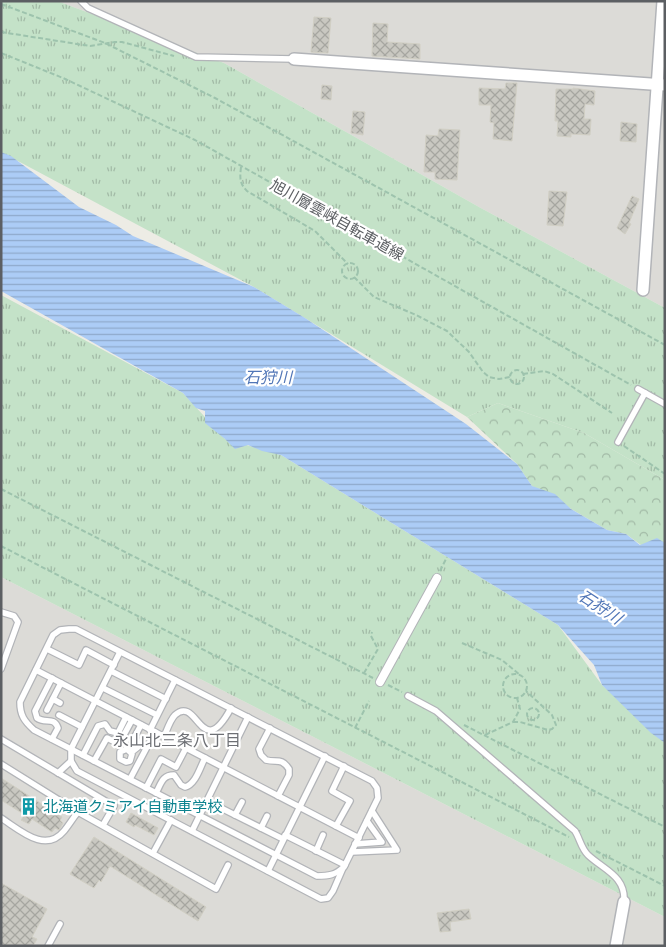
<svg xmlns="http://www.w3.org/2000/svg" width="666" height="947" viewBox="0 0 666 947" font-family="'DejaVu Sans','Noto Sans JP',sans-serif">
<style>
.industrial{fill:#dcdbd7}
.grass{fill:url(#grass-tufts)}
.forest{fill:url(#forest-crowns)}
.water{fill:url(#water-rules)}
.building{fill:url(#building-cross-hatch);stroke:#d1cfc4}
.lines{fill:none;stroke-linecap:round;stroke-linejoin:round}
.service-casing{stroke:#b2b4b8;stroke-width:8}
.pedestrian-casing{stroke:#b2b4b8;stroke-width:10}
.minor-casing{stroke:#b2b4b8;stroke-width:14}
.path{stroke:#9dc3ad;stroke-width:2;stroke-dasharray:5 2.5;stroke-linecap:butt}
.service{stroke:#fff;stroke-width:5.5}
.pedestrian{stroke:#fff;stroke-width:8}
.minor{stroke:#fff;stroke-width:11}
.labels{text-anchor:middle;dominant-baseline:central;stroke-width:4.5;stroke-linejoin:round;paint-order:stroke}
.street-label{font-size:15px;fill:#5c5f63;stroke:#fff}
.culture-label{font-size:15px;fill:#0d838f;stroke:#fff;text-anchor:start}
.water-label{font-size:16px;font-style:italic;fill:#5176b7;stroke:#fff}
.neighbourhood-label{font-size:16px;fill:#6e7075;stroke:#fff}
</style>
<defs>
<pattern id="grass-tufts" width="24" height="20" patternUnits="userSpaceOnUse" patternTransform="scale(1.25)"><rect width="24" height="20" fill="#c4e2c8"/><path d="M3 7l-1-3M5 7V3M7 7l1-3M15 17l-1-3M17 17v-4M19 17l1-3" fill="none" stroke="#a2baa6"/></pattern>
<pattern id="forest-crowns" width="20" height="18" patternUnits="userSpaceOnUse" patternTransform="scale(1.25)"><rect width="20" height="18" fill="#c4e2c8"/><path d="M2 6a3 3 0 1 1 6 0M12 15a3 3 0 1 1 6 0" fill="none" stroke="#a2baa6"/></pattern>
<pattern id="water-rules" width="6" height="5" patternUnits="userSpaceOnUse" patternTransform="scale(1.25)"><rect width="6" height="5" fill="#acccf6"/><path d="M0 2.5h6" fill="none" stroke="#8fa9cb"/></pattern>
<pattern id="building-cross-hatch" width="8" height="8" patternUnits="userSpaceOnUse" patternTransform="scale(1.25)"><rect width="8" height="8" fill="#c9c8c1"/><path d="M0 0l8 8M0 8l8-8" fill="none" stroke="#a6a6a0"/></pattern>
</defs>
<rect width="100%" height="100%" fill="#edece5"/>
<g class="industrial">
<path d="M57,1H665V308L479,207L224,63Z"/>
<path d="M1,577L665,917V946H1Z"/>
</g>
<g class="grass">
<path d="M1,1H57L224,63L479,207L665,308V480L584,433L498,403L467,417L254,287L1,152Z"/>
<path d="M1,295L183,393L225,439L281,455L558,625L602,685L665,739V917L1,577Z"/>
</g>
<path class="forest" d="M498,403L584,433L665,480V544L641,545L626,534L607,530L532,486L517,464L467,417Z"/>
<path class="water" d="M1,152L11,156L79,207L116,225L133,236L254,287L305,318L466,424L517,464L532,486L555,494L571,509L607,530L626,534L640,545L657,538L665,543V743L651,733L602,685L594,665L558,625L281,455L262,451L248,445L235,449L225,439L205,423V411L196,408L183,393L1,291Z"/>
<g class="building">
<path d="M314,17L331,18L328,53L311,52Z"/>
<path d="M373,23L388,24L387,42L420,44V59L372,56Z"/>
<path d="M506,83H517L512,141L493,139L494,123L490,122L491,105H479V88L505,89Z"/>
<path d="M322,85L332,86L331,100L321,99Z"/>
<path d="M573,88L595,91L594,105L585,104L584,119H591L590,135L571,134V137L557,136L558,121H555L556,89H573Z"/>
<path d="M353,111L365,112L363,135L351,133Z"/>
<path d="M621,122L637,124L636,142L620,141Z"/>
<path d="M439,129L460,130L457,180L435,179V172H424L426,135L438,136Z"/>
<path d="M549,191L567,192L563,226L547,225Z"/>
<path d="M632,196L639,199L629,223L631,224L625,234L617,228Z"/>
<path d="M1,778L62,817L60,820L63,823L59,830L55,828L52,832L32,819L29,824L21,820L25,815L1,800Z"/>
<path d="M131,813L158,828L154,835L135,825L134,827L126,822Z"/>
<path d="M94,837L206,907L198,921L110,866L101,882L99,880L94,888L70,874Z"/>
<path d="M1,883L47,909L32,937L37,939L33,946H1Z"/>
<path d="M469,909L471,919L450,922L451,931L440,932L437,913Z"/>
</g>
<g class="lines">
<defs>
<g id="service">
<path d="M81,1L88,8L196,57L294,59"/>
<path d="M638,389L665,404"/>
<path d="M618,442L645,393"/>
<path d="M1,612L14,616L18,622L1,669"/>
<path d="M69,629H76L372,781L377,788L378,798L344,867C335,875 329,876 317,876L34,730C24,721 20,715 20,702L53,635L60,630Z"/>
<path d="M47,649L79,665L86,650L114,665"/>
<path d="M120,652L71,749V761L77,771L321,899L328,898L333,891L343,868"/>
<path d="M36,670L359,838"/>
<path d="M111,671L166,699"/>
<path d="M52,678L35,711L37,718C45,724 54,716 58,728L52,739"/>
<path d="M103,688L157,715"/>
<path d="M408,696L436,711L575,831C580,839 581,848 588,855C604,870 626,876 624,902"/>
<path d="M53,699L60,703"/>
<path d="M47,710L61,683"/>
<path d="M59,715L82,727"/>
<path d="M270,728L259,749L261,755L266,760C277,763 281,757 289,769V775L278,796"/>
<path d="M150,730L175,680"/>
<path d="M164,737C167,730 170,720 175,715C198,694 201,764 231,708"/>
<path d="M134,738L141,725"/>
<path d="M1,739L114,806L103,825"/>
<path d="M127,749L120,752V759L126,762L130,761L132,754L127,749L125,742L127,739L134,738L137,740L138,747L133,751H130"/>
<path d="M83,755L98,726L105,724L110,731L118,733L126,717"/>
<path d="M94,761L107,738L119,744L132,720"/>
<path d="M1,764L78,812L216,889L228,865"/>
<path d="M58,773L71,761"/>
<path d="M130,779L155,732"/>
<path d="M146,788L161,759L176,767L186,748"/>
<path d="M156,793C161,784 162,775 174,775L181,785L185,787C196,784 200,767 205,758"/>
<path d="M207,801L283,839"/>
<path d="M235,815L242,802"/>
<path d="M1,818C20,830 45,854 64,831C69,825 73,818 78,812"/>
<path d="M336,826L350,801L332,791L344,766"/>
<path d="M261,828L267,816"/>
<path d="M192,831L248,717"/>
<path d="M285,835L345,865"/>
<path d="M355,844L382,842L367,821"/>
<path d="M316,851L323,835"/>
<path d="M352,852L397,850L372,811"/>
<path d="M153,853L171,820"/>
<path d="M268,871L325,756"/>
<path d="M48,946L60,924"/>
</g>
<path id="pedestrian" d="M380,682L437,578"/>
<g id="minor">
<path d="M294,59L665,85"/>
<path d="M643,290L663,1"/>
<path d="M616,946L624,902"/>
</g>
</defs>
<use href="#service" class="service-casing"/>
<use href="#pedestrian" class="pedestrian-casing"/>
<use href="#minor" class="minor-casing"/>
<g class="path">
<path d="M1,4L105,43L215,98L665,345"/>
<path d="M1,32L90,46L115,42H122L174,56"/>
<path d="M1,53L63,78L195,140L631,385"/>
<path d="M241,167C240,177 239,183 247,191L315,231L348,264"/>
<circle cx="350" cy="271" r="8"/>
<path d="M354,277L374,297L416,315L447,331L469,352L483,372L489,377L499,379L510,377"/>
<circle cx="517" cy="377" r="7"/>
<path d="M523,374L544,371L553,374L612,413"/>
<path d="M624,446L665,474"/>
<path d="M1,489L373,678"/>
<path d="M1,546L569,837"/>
<path d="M440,571L447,557"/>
<path d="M462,643L502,660L520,675"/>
<path d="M364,673L378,649L371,636L372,632"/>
<circle cx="515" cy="686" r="12"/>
<path d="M388,685L402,692"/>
<circle cx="533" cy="714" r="6"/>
<path d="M513,722H520L548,730L552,729L556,725L552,715L526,691"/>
<path d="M464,725L665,827"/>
<path d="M355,728L369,701"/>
<path d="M485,735L513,722L520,709L517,698"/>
<path d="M596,851L665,886"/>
</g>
<use href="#service" class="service"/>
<use href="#pedestrian" class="pedestrian"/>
<use href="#minor" class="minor"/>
</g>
<defs>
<symbol id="building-bare" viewBox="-9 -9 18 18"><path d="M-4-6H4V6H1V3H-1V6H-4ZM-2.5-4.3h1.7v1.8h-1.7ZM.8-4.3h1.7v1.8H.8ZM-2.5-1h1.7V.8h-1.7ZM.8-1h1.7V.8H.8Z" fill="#0f9aa8" stroke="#fff" stroke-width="2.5" paint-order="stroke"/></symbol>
</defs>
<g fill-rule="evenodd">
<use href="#building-bare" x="16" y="794" width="25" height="25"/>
</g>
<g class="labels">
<g class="street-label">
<text transform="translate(337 220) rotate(29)">旭川層雲峡自転車道線</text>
</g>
<g class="culture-label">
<text x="43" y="807">北海道クミアイ自動車学校</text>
</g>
<g class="water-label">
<text x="268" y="377">石狩川</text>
<text transform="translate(600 607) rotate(33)">石狩川</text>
</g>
<g class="neighbourhood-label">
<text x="177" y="740">永山北三条八丁目</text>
</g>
</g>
<rect width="666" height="947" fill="none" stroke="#5c5f63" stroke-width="5"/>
</svg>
